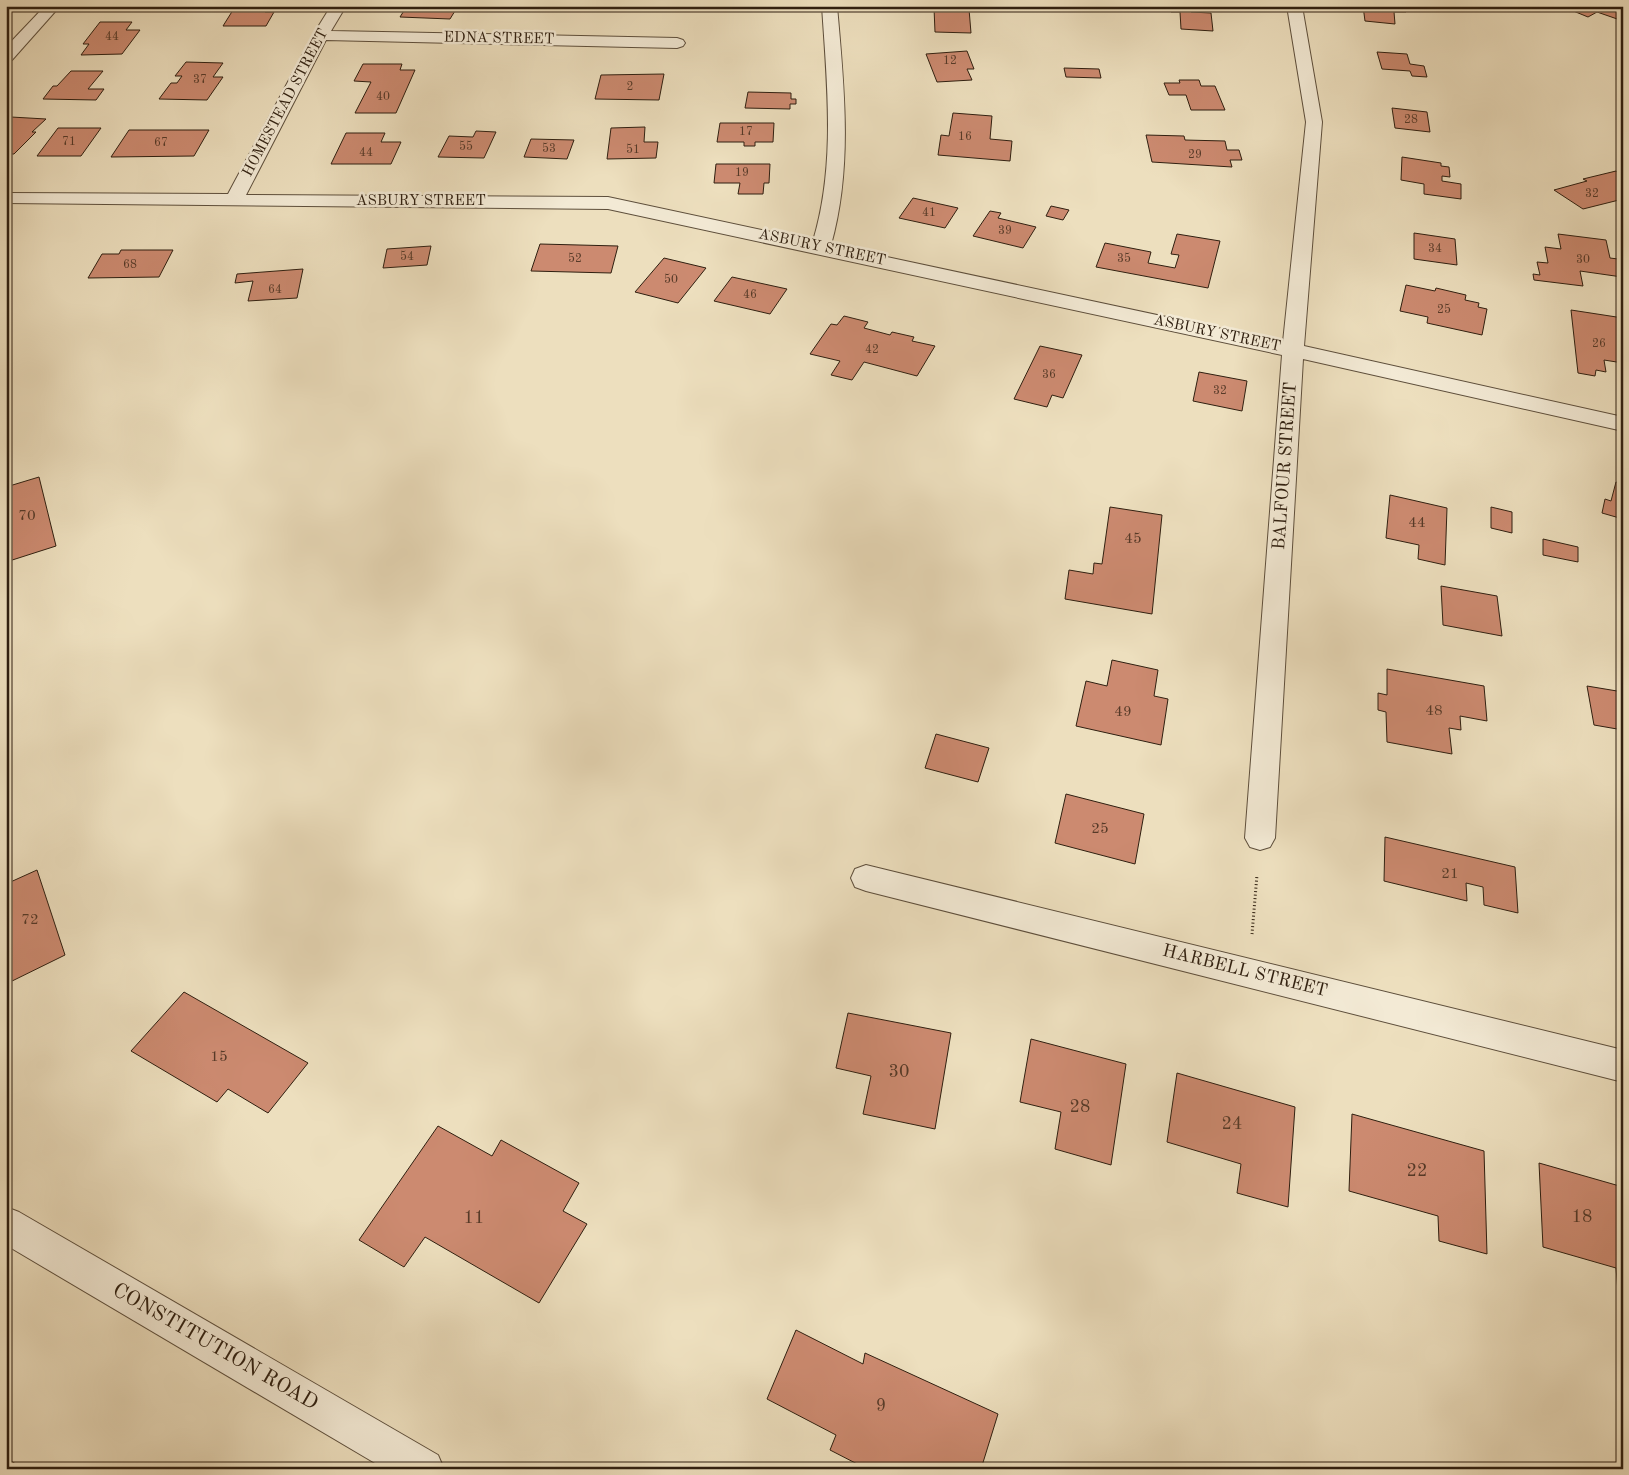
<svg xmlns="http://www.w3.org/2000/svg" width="1629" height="1475" viewBox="0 0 1629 1475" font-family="'Old Standard TT',serif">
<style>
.building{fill:#cc8a70;stroke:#2f1f10}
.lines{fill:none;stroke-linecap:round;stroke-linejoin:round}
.minor-casing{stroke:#5e4f3c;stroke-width:2}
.path{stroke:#2f1f10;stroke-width:3;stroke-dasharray:1 2.5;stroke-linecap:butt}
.minor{fill:#f3ead5;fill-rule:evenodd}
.labels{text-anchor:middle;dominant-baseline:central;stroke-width:5;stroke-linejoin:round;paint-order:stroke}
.far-number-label{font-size:12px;fill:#563a28}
.far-street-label{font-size:15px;fill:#2f1f10;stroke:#f3ead5}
.number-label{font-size:15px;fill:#563a28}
.street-label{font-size:18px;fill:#2f1f10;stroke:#f3ead5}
.near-number-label{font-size:18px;fill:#563a28}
.near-street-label{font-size:21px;fill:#2f1f10;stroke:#f3ead5}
</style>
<rect width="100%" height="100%" fill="#eddfbe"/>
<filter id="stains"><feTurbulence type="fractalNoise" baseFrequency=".004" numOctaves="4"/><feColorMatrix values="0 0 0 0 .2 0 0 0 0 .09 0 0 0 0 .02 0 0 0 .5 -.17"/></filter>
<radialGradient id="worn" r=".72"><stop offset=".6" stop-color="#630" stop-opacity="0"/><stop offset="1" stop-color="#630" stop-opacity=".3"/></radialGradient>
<g class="building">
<path d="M407,6H458L450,19L400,17Z"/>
<path d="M527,6H572L571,11H525Z"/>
<path d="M1170,6H1191V12L1211,13L1213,31L1181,29L1180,12H1171Z"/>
<path d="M1363,6H1404L1406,12H1394L1395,24L1365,21Z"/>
<path d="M1568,6H1619L1623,8V21L1597,12L1588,17L1566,8Z"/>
<path d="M934,8L969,9L971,33L935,32Z"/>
<path d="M233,10H266L265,12H274L266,26H223Z"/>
<path d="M100,22H132L126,30H140L122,54L81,55L89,44H83Z"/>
<path d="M967,51L974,69H967L972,80L937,82L926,54Z"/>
<path d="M1377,52L1407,54L1410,64L1424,66L1427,77L1412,76L1410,71L1382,69Z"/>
<path d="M186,62L223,63L213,77H223L207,100L159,99L171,83H177L182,76H175Z"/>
<path d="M363,64H402L400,70H415L396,113H355L371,82L354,81Z"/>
<path d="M1064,68L1099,69L1101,78L1066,77Z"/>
<path d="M71,71H103L88,89H104L96,100L43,99L53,86H57Z"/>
<path d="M664,74L659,100L595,99L601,75Z"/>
<path d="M1179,80H1199L1201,86H1215L1225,110H1191L1186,95H1169L1164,83H1180Z"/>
<path d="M748,92L791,93V99H796V104H790V109L745,108Z"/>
<path d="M1392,108L1427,112L1430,132L1395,128Z"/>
<path d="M953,113L992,116L990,139L1012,141L1010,161L938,155L941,135L949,136Z"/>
<path d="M11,117L46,119L32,132H36L14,154H6V121Z"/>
<path d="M720,123H774L773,142H755V146H744V142H717Z"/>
<path d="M645,127L644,142H658L656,158L607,159L611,128Z"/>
<path d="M58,128H101L81,156H37Z"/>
<path d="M129,130H209L194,156L111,157Z"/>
<path d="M476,131L496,132L484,158L438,157L449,136L473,137Z"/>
<path d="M346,133H385L381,142H401L391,164H331Z"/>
<path d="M1146,135L1184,136L1185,140L1225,141L1227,150H1239L1242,160H1230L1232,167L1152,162Z"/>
<path d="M531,139L574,140L567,159L524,157Z"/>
<path d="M1402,157L1441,163V166L1449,167L1450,177L1442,176V181L1461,184V199L1424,194V184L1401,180Z"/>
<path d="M716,164H770L769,183H764L763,194H738L740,183H714Z"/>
<path d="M1616,171L1623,175V199L1583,209L1554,190L1587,181L1583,179Z"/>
<path d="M913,198L958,208L945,228L899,218Z"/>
<path d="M1051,206L1069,210L1063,220L1046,216Z"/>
<path d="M990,211L1001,213L998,218L1036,227L1023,248L973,236Z"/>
<path d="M1414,233L1455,239L1457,265L1414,259Z"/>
<path d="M1177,234L1220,241L1208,288L1096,267L1105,243L1151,252L1148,263L1175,268L1179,255L1171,254Z"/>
<path d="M1558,234L1606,240L1610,258L1618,259L1622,277L1580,271L1583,286L1534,280L1533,274L1540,275L1537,262L1548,263L1545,247L1561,249Z"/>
<path d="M540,244L618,246L611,273L531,271Z"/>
<path d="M431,246L427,265L383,268L387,249Z"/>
<path d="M121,250H173L159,277L88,278L102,254H119Z"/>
<path d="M664,258L706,268L678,303L635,292Z"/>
<path d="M303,269L297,298L248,301L253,281L235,283L237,274Z"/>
<path d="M732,277L787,289L770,314L714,301Z"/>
<path d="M1406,285L1435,291L1436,288L1466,295L1465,300L1479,303L1478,307L1487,309L1482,335L1427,323L1428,317L1400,311Z"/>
<path d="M1571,310L1623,318V363L1604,360L1606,372L1596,370L1595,376L1578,373Z"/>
<path d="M844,316L868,322L864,328L890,335L892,332L914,337L912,341L935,346L917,376L864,362L852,380L831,375L840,361L810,354L831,324L837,325Z"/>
<path d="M1040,346L1082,355L1063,398L1052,395L1047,407L1014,399Z"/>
<path d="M1199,372L1247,381L1242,411L1193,401Z"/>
<path d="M39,477L56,546L6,562V487Z"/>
<path d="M1616,482L1623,484V519L1602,513L1605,499L1611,501Z"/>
<path d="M1390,495L1447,508L1445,565L1418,559L1419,545L1386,538Z"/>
<path d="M1110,507L1162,515L1152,614L1065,599L1069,570L1093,574L1094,563L1102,564Z"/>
<path d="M1491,507L1512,512V533L1491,528Z"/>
<path d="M1543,539L1578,547V562L1543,555Z"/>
<path d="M1441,586L1497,596L1502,636L1443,625Z"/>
<path d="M1112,660L1158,670L1154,696L1168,699L1161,745L1076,726L1086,681L1107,686Z"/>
<path d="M1387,669L1484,686L1487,721L1460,716L1461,730L1449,728L1452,754L1387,742L1386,712L1378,710V693L1387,695Z"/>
<path d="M1587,686L1623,692V730L1594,725Z"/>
<path d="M936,734L989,748L978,782L925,768Z"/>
<path d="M1066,794L1144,814L1135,864L1055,843Z"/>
<path d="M1385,837L1515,867L1518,913L1484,905L1483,887L1466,883L1467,901L1384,881Z"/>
<path d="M37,870L65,955L6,984V884Z"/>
<path d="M184,992L308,1063L268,1113L228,1089L217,1102L131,1051Z"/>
<path d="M848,1013L951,1033L935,1129L863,1114L871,1076L836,1068Z"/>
<path d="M1031,1039L1126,1064L1111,1165L1055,1149L1061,1112L1020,1102Z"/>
<path d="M1177,1073L1295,1107L1288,1207L1237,1193L1241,1164L1167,1142Z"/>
<path d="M1352,1114L1484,1151L1487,1254L1439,1241L1438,1216L1349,1191Z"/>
<path d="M438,1126L492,1156L501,1140L579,1183L563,1211L587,1224L539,1303L425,1237L404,1267L359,1240Z"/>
<path d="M1539,1163L1623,1187V1305L1619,1304L1616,1268L1543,1247Z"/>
<path d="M796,1330L863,1364L865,1353L998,1414L981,1469H867L830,1450L836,1435L767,1399Z"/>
<path d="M6,1458L24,1469H6Z"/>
</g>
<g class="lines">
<defs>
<g id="minor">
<path d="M45,6H60L12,60L6,62V47Z"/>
<path d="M331,6H346L331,31L677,38L683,40L685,43L683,46L677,48L326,40L246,195L608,197L813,241C836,165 827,85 822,6H837C844,86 853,167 831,245L1283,342L1306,122L1287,6H1302L1322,122L1304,346L1623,417V431L1303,359L1275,838L1270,847L1260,850L1250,847L1245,838L1282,355L608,209L6,203V193L228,194L313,35Z"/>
<path d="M866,865L1623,1050V1082L866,891L855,887L851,878L855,869Z"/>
<path d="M6,1207L19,1212L438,1455L444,1469H385L6,1245Z"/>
</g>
</defs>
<use href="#minor" class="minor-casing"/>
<path class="path" d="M1252,934L1257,875"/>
<use href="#minor" class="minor"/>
</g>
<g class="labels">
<g class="far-number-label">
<text x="112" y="37">44</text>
<text x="950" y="61">12</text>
<text x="200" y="80">37</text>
<text x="630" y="87">2</text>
<text x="383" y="97">40</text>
<text x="1411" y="120">28</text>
<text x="746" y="132">17</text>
<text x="965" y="137">16</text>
<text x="69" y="142">71</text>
<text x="161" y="143">67</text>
<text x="466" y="147">55</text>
<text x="549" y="149">53</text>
<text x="633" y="150">51</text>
<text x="366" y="153">44</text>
<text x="1195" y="155">29</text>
<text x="742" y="173">19</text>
<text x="1592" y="194">32</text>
<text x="929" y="213">41</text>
<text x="1005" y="231">39</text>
<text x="1435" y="249">34</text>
<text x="407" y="257">54</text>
<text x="575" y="259">52</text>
<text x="1124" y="259">35</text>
<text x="1583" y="260">30</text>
<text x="130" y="265">68</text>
<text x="671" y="280">50</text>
<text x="275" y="290">64</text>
<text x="750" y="295">46</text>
<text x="1444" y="310">25</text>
<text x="1599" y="344">26</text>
<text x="872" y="350">42</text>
<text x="1049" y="375">36</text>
<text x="1220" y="391">32</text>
</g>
<g class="far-street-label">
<text transform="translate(499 39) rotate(1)">EDNA STREET</text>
<text transform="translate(286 103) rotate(-62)">HOMESTEAD STREET</text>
<text x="421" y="201">ASBURY STREET</text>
<text transform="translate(822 248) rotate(12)">ASBURY STREET</text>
<text transform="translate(1217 334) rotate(12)">ASBURY STREET</text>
</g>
<g class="number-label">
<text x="27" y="516">70</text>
<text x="1417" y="523">44</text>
<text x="1133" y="539">45</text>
<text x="1434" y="711">48</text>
<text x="1123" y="712">49</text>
<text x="1100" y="829">25</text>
<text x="1450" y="874">21</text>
<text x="30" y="920">72</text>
<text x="219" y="1057">15</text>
</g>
<g class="street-label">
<text transform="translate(1285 466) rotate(-86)">BALFOUR STREET</text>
<text transform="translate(1245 971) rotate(14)">HARBELL STREET</text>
</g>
<g class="near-number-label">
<text x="899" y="1072">30</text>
<text x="1080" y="1107">28</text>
<text x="1232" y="1124">24</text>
<text x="1417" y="1171">22</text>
<text x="1582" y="1217">18</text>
<text x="474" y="1218">11</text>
<text x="881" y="1406">9</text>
</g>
<g class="near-street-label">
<text transform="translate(215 1347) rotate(30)">CONSTITUTION ROAD</text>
</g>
</g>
<rect width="1629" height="1475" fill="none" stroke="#eddfbe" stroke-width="25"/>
<rect x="8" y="8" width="1614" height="1460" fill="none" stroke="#2f1f10" stroke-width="2.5"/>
<rect x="12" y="12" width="1604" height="1450" fill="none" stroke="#2f1f10"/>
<rect width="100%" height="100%" filter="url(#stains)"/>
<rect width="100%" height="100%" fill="url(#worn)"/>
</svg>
